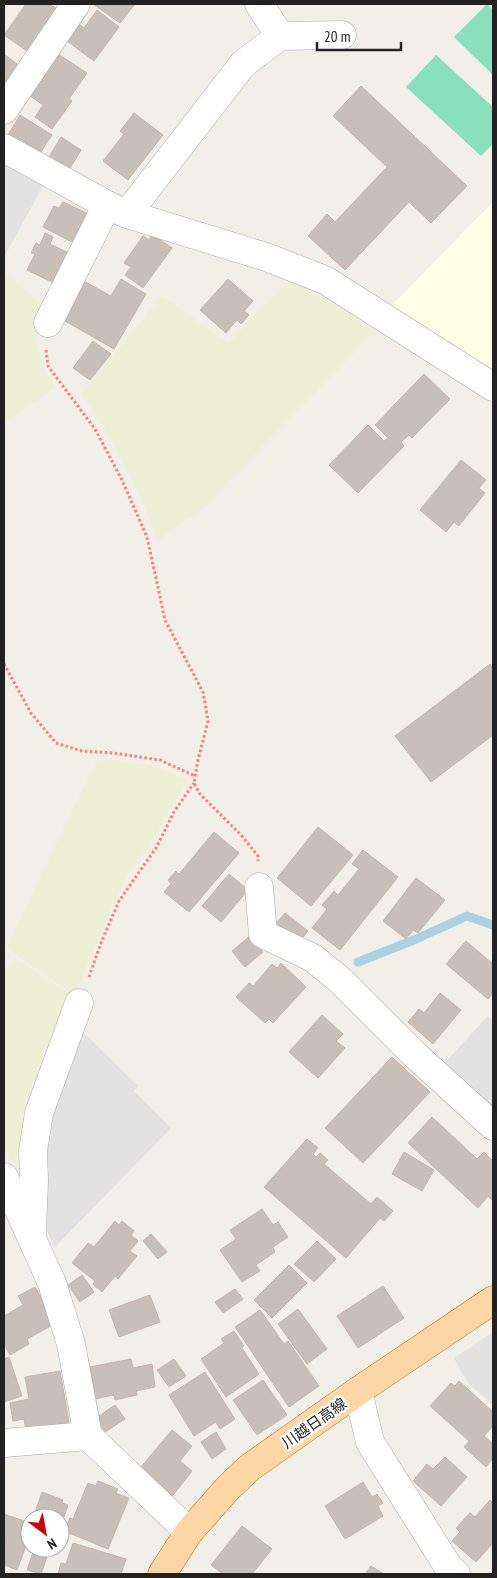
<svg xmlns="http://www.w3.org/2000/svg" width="497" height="1578" viewBox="0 0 497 1578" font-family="'PT Sans Narrow','Noto Sans JP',sans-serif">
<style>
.education{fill:#ffffe5}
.farmland{fill:#eef0d5}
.pitch{fill:#88e0be}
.parking{fill:#e2e2e2}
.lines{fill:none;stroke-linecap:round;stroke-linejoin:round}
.stream{stroke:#aad3df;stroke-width:9}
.building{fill:#c7bfb8;stroke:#c4b6ab}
.minor-casing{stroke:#a9a9a9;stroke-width:29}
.major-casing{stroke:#a06b00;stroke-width:29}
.path{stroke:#fa8072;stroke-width:3;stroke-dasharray:2.5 2.5;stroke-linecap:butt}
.minor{stroke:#fff;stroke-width:28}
.major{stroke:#fcd6a4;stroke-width:28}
.labels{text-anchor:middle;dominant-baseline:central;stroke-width:4.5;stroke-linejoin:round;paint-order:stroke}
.street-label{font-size:15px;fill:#222;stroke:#fff}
</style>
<rect width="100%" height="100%" fill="#f2efe9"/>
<path class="education" d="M493,202V372L391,306Z"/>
<g class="farmland">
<path d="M5,273L44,306L36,341L43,367L56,387L4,424V274Z"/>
<path d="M289,280L338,305L376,330L202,509L157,541L144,506L127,471L106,431L81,394L162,296L228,343Z"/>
<path d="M109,759L156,766L188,780L149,846L129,873L114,901L75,995L6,948L75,804L97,761Z"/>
<path d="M15,958L74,997L22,1160L14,1166L4,1148V970Z"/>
</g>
<g class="pitch">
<path d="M487,4L493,10V75L454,37Z"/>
<path d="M436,55L493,107V144L481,156L406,87Z"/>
</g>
<g class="parking">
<path d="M4,164L43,186L4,257Z"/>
<path d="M488,1016L493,1021V1115L442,1066Z"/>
<path d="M82,1031L138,1086L134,1091L171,1128L54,1248L45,1225L43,1139Z"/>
<path d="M493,1332V1405L468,1383L454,1358Z"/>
</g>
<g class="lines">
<path class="stream" d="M358,962L414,940L467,916L493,925"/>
</g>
<g class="building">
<path d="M26,4H49L56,8L27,51L4,35Z"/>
<path d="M93,4H135L120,23Z"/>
<path d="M97,10L119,27L94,61L67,41L79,24L84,28Z"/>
<path d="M4,54L21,67L4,89Z"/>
<path d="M58,54L87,73L69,99L72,101L52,129L35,117L43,105L29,95Z"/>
<path d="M361,86L467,186L431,223L409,202L345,270L308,236L327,214L335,222L387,167L333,116Z"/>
<path d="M134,113L163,135L128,180L103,161L124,134L120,131Z"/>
<path d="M20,115L52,135L39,155L8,135Z"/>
<path d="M61,137L81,150L69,170L49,157Z"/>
<path d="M63,202L95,217L74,243L43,227L54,206L59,208Z"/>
<path d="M45,233L53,237L50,244L73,255L58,285L27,270L35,254L31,253L36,243L40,245Z"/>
<path d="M152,234L172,248L143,288L125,275L131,267L124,263L143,236L149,240Z"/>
<path d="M80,279L111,296L121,279L146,294L114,349L58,317Z"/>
<path d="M228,279L253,301L244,311L249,315L241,324L237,320L226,333L200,310Z"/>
<path d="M93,341L111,354L90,380L73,368Z"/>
<path d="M424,374L450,399L412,438L409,435L401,442L404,446L358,493L329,465L368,425L384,441L388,438L375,425Z"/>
<path d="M461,460L486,480L479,488L485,493L459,526L454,522L446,532L420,510Z"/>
<path d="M490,664L493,669V735L431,782L395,736Z"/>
<path d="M318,827L353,855L311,906L277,878Z"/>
<path d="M214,832L239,853L189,912L164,892L171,884L168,880L176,871L179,874Z"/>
<path d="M363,850L398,877L340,950L312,928L327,909L322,905L334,891L338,895L359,869L352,864Z"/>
<path d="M229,874L248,890L221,922L202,906Z"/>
<path d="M416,878L445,900L418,933L413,930L406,939L383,921Z"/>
<path d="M285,913L308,931L299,943L275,925Z"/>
<path d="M250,936L263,952L245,967L232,951Z"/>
<path d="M466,941L493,964V993L488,999L446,964Z"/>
<path d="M281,963L306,987L273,1023L269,1019L265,1023L236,997L249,983L253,986L272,964L277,968Z"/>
<path d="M440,993L461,1010L433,1044L408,1022L419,1009L424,1013Z"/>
<path d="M322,1015L343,1034L336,1041L345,1048L318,1078L289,1052Z"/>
<path d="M392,1057L430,1092L363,1163L325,1128Z"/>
<path d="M432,1117L477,1159L484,1152L493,1161V1201L488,1196L478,1208L408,1143Z"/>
<path d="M307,1139L318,1148L313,1154L316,1157L320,1153L328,1160L324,1164L371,1204L377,1197L393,1211L384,1221L380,1218L346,1258L264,1187Z"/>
<path d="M404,1152L434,1170L422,1191L392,1174Z"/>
<path d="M262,1209L273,1225L278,1222L288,1237L273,1247L275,1252L256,1265L260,1271L242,1282L220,1250L236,1239L230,1230Z"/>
<path d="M115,1221L119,1225L122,1221L134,1231L131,1235L138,1241L130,1251L137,1256L118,1279L115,1276L102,1292L93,1284L95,1281L72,1263L88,1243L94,1247Z"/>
<path d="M151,1234L167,1252L158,1259L143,1241Z"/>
<path d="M317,1241L336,1259L314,1282L294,1264Z"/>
<path d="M289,1265L307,1283L272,1318L254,1300Z"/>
<path d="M82,1275L94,1292L80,1302L68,1285Z"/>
<path d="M383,1286L404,1318L358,1348L337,1316Z"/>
<path d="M35,1287L56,1323L27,1339L29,1344L10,1355L4,1344V1316L23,1305L18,1296Z"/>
<path d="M235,1289L243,1299L223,1313L215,1302Z"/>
<path d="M150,1295L160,1322L119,1337L109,1310Z"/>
<path d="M298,1309L327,1349L307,1364L278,1324Z"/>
<path d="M260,1310L284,1344L288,1341L319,1386L289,1407L235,1327Z"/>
<path d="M234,1331L244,1346L242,1348L259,1374L226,1397L201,1359L224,1343L221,1339Z"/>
<path d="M9,1357L22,1396L4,1402V1359Z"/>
<path d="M131,1359L133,1368L152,1364L155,1387L136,1391L137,1395L115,1400L114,1395L95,1399L89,1367Z"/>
<path d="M174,1359L186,1376L169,1387L157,1370Z"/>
<path d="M60,1371L69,1422L26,1430L24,1419L13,1421L10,1403L29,1399L25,1377Z"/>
<path d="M205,1372L235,1419L220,1429L216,1422L194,1436L169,1395Z"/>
<path d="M263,1380L287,1415L257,1435L233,1400Z"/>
<path d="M459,1381L493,1412V1426L484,1436L493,1444V1458L486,1467L464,1447L469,1441L430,1406L451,1383L455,1386Z"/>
<path d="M115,1405L125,1419L105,1432L96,1418Z"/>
<path d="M172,1430L192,1446L180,1461L192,1471L169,1500L136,1473Z"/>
<path d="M216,1432L226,1449L212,1459L201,1442Z"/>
<path d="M445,1457L467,1477L441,1506L413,1481L427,1464L433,1469Z"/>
<path d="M98,1481L118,1489L116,1493L129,1498L108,1549L64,1531L70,1518L73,1519L88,1483L96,1486Z"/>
<path d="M363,1482L372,1497L377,1494L383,1503L378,1506L383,1516L345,1539L325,1506Z"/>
<path d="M42,1492L63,1500L62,1503L68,1505L64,1517L59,1515L58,1518H33Z"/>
<path d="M490,1500L493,1503V1543L476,1562L452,1541L460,1532L456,1528L470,1513L475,1517Z"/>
<path d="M4,1514L30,1523V1544L27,1543L17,1570L4,1565L5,1535L4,1534Z"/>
<path d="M242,1526L272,1549L252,1574H223L211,1565Z"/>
<path d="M73,1543L126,1559L121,1574H58L61,1563L66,1564Z"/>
<path d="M33,1552L47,1557L41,1574L27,1570Z"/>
<path d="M371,1566L384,1574H365Z"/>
</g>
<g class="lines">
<defs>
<g id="minor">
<path d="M259,4L280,36"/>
<path d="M4,110L76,4"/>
<path d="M4,148L107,205L127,214L266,257L325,280L493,387"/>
<path d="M127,214L243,64L280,36L342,35"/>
<path d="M48,323L107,205"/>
<path d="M259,887L263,934L313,958L340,980L414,1054L493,1126"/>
<path d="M4,1177L52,1283L71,1344L88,1436L189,1532"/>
<path d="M32,1232L34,1181L33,1151L39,1113L79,1003"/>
<path d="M358,1391L370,1442L449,1568L456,1574"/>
<path d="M4,1443L88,1436"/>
</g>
<path id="major" d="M162,1574L189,1532L228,1488L249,1468L358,1391L493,1300"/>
</defs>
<use href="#minor" class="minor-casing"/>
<use href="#major" class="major-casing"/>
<g class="path">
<path d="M46,350L48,366L95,429L122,480L147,537L165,620L203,692L208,721L198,760L194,783L200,794L242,836L258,856V861"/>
<path d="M4,664L31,713L56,743L82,751L113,753L160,760L195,776"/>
<path d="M89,977L101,943L119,901L156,848L174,812L194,783"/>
</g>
<use href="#minor" class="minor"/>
<use href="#major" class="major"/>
</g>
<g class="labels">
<g class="street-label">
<text transform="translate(314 1423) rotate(-35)">川越日高線</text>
</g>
</g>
<rect width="497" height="1578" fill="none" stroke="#222222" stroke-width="10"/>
<g transform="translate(45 1533) rotate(148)"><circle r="24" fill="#ffffff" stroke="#a7a7a7"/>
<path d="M0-4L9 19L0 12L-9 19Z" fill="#d40000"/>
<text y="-8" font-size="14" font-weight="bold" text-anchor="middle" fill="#222222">N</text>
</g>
<path d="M317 42v8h84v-8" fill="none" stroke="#222222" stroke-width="2.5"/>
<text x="324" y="42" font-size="15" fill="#222222" stroke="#ffffff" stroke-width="4" paint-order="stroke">20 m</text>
</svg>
